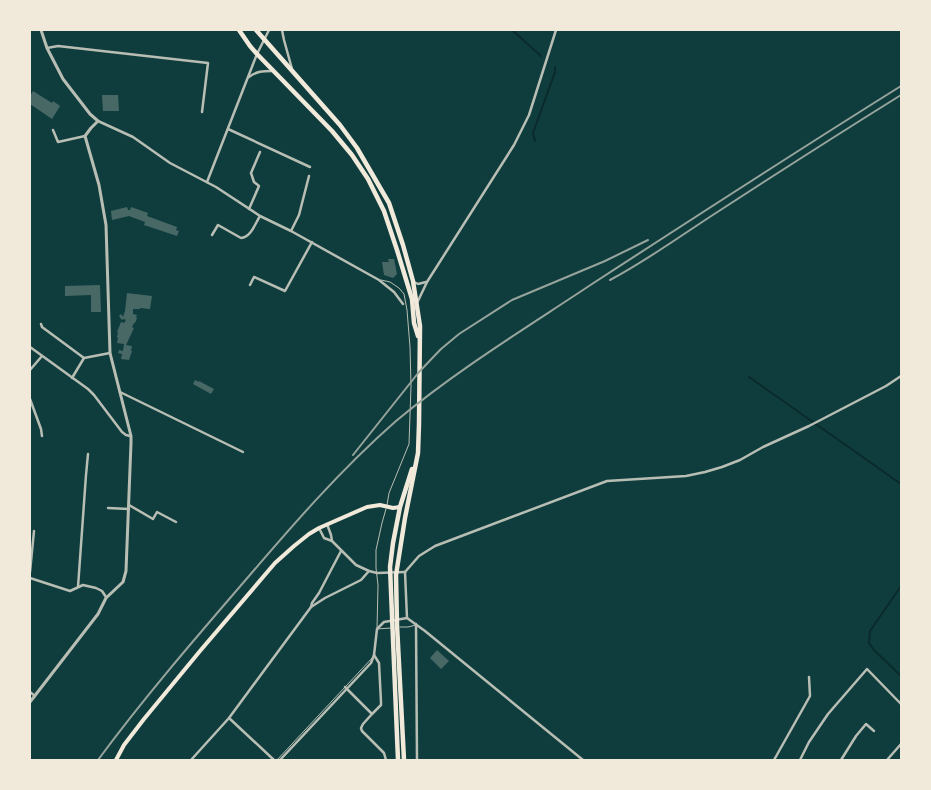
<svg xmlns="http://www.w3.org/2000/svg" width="931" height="790" viewBox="0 0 931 790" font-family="Montserrat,sans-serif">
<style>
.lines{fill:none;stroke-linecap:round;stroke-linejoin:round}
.stream{stroke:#0a2a2b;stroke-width:2}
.building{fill:#486865}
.service{stroke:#b8beb3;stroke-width:1}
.minor{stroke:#b8beb3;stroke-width:2.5}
.tertiary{stroke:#b8beb3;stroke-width:3}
.secondary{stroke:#f1e9da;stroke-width:4}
.primary{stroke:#f1e9da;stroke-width:4.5}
.rail{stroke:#97a49c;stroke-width:2}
</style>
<rect width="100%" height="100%" fill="#0f3d3e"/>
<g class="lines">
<g class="stream">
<path d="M512,30L541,56"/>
<path d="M535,141L533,133L555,72V67"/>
<path d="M749,377L901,484"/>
<path d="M901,586L870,631L869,643L874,650L901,676"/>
</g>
</g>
<g class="building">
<path d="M33,91L52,103L53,101L60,106L52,119L30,104V96Z"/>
<path d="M102,95H118L119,111H103Z"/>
<path d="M127,207L128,210H130L131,207L148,213L147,216L177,227L176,230L179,231L177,236L144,225L145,222L129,216L112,220L111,211Z"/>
<path d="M388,259H394L397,274L393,278L384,275L382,262H389Z"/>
<path d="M100,285L101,312H91V295L65,296V286Z"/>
<path d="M127,293L152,296L150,309L140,308V309H133V314L137,315L136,317L137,318L135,323H134L132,327L134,328L126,345L132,346L131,351H132L129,360L121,359L122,354L118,353L119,350L123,351L124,344L117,343L118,338L117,337L118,333L117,332L121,322L124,323L126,320L124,319L122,320L119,316L121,314L123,317L125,311Z"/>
<path d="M195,380L199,382V381L214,389L211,394L193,384Z"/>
<path d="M437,650L449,661L441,669L430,658Z"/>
</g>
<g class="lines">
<g class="service">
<path d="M381,280L390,282L399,288L404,294L407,310L410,347L411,386L409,444L389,493L387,505"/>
<path d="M386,509L382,523L376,550V568L378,585L377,629L391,628"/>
<path d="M400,627H408L416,625"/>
<path d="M277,760L374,656"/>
</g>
<g class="minor">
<path d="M282,30L284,40L292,69"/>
<path d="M47,48L58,46L208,63L202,112"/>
<path d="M249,77C257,71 263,71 272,71"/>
<path d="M98,121L133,137L170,163L216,187L260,216L291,231L379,280L394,292L403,304"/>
<path d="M228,129L310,167"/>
<path d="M53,130L58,142L85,136"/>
<path d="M207,182L257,54L269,30"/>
<path d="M249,209L259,186L254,182L251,173L260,152"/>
<path d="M291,231L299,215L309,176"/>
<path d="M212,235L218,225L241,238C251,237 255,224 260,216"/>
<path d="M414,282L418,284L426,282"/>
<path d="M250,285L254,277L285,291L312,242"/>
<path d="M417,303L427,282L514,145L529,115L556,30"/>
<path d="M41,324L42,327L84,358"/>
<path d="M30,347L88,389L94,395L122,432L126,435L130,436"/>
<path d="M30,370L42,356"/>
<path d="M72,378L84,358L110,353"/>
<path d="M120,392L243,452"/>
<path d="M30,399L41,429L42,436"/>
<path d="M129,505L153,519L157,512L176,522"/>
<path d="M108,508L129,509"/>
<path d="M327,524L331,535L332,541"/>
<path d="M319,528L324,538L332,541L356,565L369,571L377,573L405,572"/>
<path d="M30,572L34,531"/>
<path d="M405,572L419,556L435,546L607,481L686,476L705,472L722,467L740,460L763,447L809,426L886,386L901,376"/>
<path d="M405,572L407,618"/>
<path d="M30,578L70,591L83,585L96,588L102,591L106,597"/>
<path d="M78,587L86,475L88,454"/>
<path d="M311,607L325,598L361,580L369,571"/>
<path d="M407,618L425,631L583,760"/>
<path d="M416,624L417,760"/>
<path d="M345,687L372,714L363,724L361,728L362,731L384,753L386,760"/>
<path d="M30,692L35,696"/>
<path d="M372,714L381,705V702L379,663L374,655"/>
<path d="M229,718L274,760"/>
<path d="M191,760L229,718L311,607L312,603L319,593L341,551"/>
<path d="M280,760L371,663L374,655L377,629L384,622L407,618"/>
<path d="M774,760L810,696L809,677"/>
<path d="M800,760L809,742L828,714L867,669L901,704"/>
<path d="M841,760L856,736L866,724L874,731"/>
<path d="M887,760L901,744"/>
</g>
<path class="tertiary" d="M30,702L98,614L106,598L123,582L126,571L131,443V436L110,353L106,225L99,185L85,136L91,128L98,121L90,114L63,79L47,48L41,30"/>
<path class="secondary" d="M116,760L124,745L144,719L200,651L275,563L294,546L309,534L319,528L367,507L380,505L393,508L400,507"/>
<g class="primary">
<path d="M239,30L250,46L257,54L332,131L352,155L368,179L384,211L397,250L412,299L414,323L418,336"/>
<path d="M256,30L340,125L357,148L389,203L403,245L413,281L420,326L419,424L418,453L405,518L396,575L397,625L404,760"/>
<path d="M398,760L390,567L393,543L400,507L412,469"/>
</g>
<g class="rail">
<path d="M610,280C648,260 683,234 719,211C779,172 840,133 901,95"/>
<path d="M353,455L419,372L441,349L459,334L512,300L605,261L648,240"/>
<path d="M98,760C143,699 193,641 243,583C291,527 340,470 396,421C457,370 526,328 592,284C695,217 797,151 901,86"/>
</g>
</g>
<rect width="931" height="790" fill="none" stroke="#f1e9da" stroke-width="62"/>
</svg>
